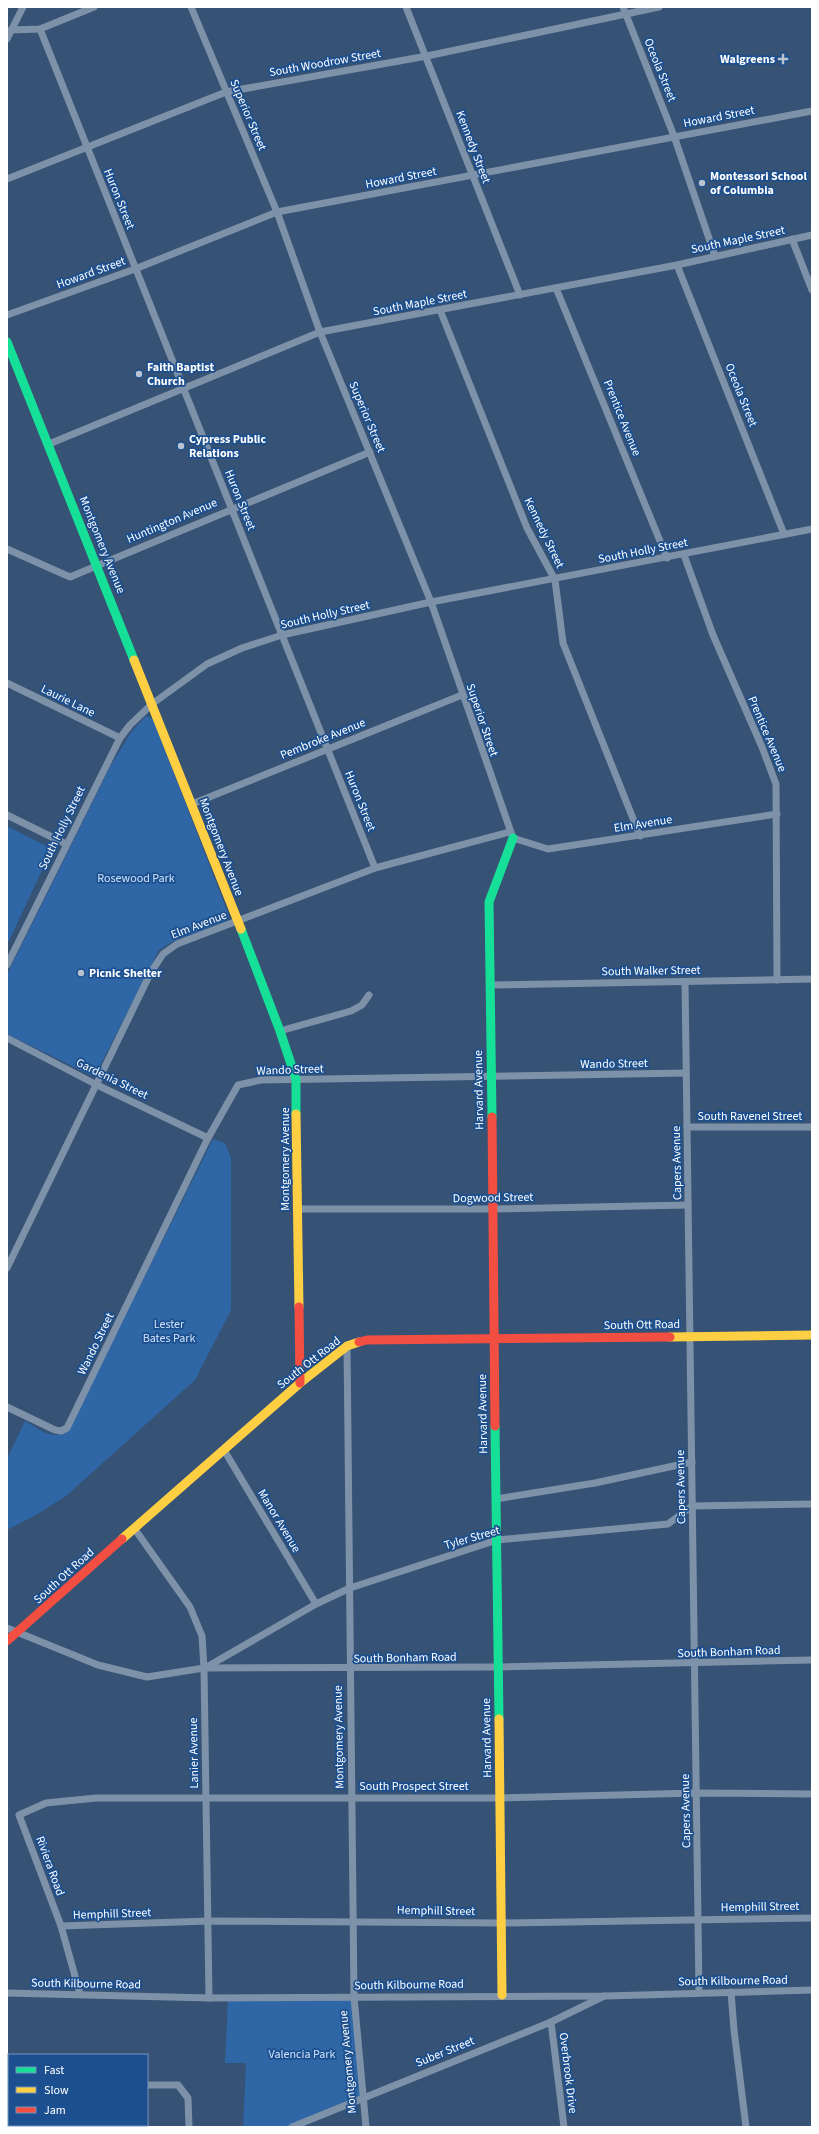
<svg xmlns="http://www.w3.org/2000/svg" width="819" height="2134" viewBox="0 0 819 2134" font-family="'Source Sans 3',sans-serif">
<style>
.green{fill:#2f66a5}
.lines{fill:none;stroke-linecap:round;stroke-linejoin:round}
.street{stroke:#7d92a8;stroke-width:7}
.fast{stroke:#16e098;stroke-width:9}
.slow{stroke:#ffcf43;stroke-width:9}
.jam{stroke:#f24e42;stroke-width:9}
.poi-dot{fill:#b9c2ce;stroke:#1b4f8f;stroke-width:1.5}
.labels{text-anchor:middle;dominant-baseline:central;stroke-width:3.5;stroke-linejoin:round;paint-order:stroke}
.poi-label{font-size:12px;font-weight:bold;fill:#fff;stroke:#1b4f8f;text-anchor:start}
.street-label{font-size:12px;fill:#fff;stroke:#1b4f8f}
.park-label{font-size:12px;fill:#cfe3fa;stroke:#1b4f8f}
</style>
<rect width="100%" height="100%" fill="#365274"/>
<g class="green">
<path d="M146,716L153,719L229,916L226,921L172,942L159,950L96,1074L90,1075L7,1034V974L111,765L132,731Z"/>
<path d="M7,826L52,849L7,945Z"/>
<path d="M213,1139L225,1143L231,1158V1310L195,1380L66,1496L36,1515L7,1530V1459L25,1421C39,1429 54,1443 69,1429Z"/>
<path d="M228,1997H354L362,2098L292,2127H243L246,2063H225Z"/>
</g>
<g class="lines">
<g class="street">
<path d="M191,7L277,212L320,332L431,602L513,838L548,849L777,814"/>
<path d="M406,7L520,295"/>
<path d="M623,7L674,136L715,256"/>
<path d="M40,29L375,868"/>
<path d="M11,30L40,29L94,7"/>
<path d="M7,39L23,7"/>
<path d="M7,179L226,92L427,56L659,7"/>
<path d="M792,239L812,290"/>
<path d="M677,265L784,534"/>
<path d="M556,288L667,558"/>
<path d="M440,310L527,528L555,580L563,643L640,836"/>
<path d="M7,315L135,269L277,212L812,111"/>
<path d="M49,444L320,332L677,265L812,235"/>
<path d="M7,549L70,577L370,452"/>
<path d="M684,555L713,635L762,747L776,784L777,980"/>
<path d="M7,683L120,738"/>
<path d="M192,804L462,695"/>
<path d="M7,815L66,844"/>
<path d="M7,965L120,738L130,725L152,704L207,664L242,648L282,635L431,602L812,529"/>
<path d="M685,982L699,1993"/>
<path d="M490,985L812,979"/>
<path d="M280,1031L351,1011L362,1005L369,995"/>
<path d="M7,1038L97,1085L208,1138"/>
<path d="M687,1127H812"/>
<path d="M297,1209H493L688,1205"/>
<path d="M7,1268L151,972L163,954L177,944L375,868L510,832"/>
<path d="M347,1346L354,1997L366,2127"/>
<path d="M7,1407L55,1430L61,1431L67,1428L208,1138L238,1085L261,1080L686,1073"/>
<path d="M224,1450L316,1604"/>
<path d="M496,1499L595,1483L692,1462"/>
<path d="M134,1528L190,1607L202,1636L204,1668L209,1998"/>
<path d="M7,1628L98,1665L147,1677L204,1668L498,1667L812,1660"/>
<path d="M205,1668L316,1604L350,1588L497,1540L668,1524L692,1506L812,1504"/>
<path d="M61,1926L208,1921L501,1923L812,1918"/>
<path d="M731,1992L734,2030L746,2127"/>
<path d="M7,1993L209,1998L606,1996L812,1990"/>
<path d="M80,1994L61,1926L19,1815L46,1803L96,1798H500L696,1793L812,1794"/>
<path d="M551,2022L564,2127"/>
<path d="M147,2085H178L188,2098L189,2127"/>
<path d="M78,2127V2125"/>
<path d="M292,2127L551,2022L604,1996"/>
</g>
<g class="fast">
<path d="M7,342L134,660"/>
<path d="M241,929L280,1031L296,1079V1114"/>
<path d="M492,1117L489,902L513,838"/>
<path d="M495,1426L499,1719"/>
</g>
<g class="slow">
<path d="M134,660L241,929"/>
<path d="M296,1114L299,1307"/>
<path d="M670,1337L812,1335"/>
<path d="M122,1539L300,1383L347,1346L359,1342"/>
<path d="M499,1719L502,1995"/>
</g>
<g class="jam">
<path d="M492,1117L495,1426"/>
<path d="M299,1307L300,1383"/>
<path d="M359,1342L367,1340L670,1337"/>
<path d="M7,1641L122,1539"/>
</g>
</g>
<g class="poi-dot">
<path d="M781 53h4v4h4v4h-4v4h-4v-4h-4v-4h4z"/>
<circle cx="702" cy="183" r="4"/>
<circle cx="139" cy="374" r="4"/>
<circle cx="181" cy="446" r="4"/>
<circle cx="81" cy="973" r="4"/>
</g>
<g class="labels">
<g class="poi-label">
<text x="775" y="59" text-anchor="end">Walgreens</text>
<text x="710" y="176">Montessori School<tspan x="710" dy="14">of Columbia</tspan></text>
<text x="147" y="367">Faith Baptist<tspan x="147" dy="14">Church</tspan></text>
<text x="189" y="439">Cypress Public<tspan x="189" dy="14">Relations</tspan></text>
<text x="89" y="973">Picnic Shelter</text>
</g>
<g class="street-label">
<text transform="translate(325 63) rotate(-10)">South Woodrow Street</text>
<text transform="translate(660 70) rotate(68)">Oceola Street</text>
<text transform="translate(248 115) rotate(67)">Superior Street</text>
<text transform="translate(719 117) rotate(-11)">Howard Street</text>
<text transform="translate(473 147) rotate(69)">Kennedy Street</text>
<text transform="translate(401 178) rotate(-11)">Howard Street</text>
<text transform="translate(119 199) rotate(68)">Huron Street</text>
<text transform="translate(738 240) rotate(-12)">South Maple Street</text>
<text transform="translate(91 273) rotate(-20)">Howard Street</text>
<text transform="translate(420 303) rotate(-11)">South Maple Street</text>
<text transform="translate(741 395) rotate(68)">Oceola Street</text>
<text transform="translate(367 417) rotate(67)">Superior Street</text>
<text transform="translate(622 418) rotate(68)">Prentice Avenue</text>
<text transform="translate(240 500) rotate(68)">Huron Street</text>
<text transform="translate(172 521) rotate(-23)">Huntington Avenue</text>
<text transform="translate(544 533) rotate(64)">Kennedy Street</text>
<text transform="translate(102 545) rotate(68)">Montgomery Avenue</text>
<text transform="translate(643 551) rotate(-11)">South Holly Street</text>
<text transform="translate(325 615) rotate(-13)">South Holly Street</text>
<text transform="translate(68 701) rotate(26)">Laurie Lane</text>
<text transform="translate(482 720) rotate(71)">Superior Street</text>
<text transform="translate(767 734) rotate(67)">Prentice Avenue</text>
<text transform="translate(323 739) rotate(-22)">Pembroke Avenue</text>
<text transform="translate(360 801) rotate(68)">Huron Street</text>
<text transform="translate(643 824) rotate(-9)">Elm Avenue</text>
<text transform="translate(62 828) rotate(-64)">South Holly Street</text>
<text transform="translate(221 847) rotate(69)">Montgomery Avenue</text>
<text transform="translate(199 925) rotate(-21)">Elm Avenue</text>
<text transform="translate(651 971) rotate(-1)">South Walker Street</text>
<text transform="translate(614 1064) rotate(-1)">Wando Street</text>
<text transform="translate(290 1070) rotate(-2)">Wando Street</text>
<text transform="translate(112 1079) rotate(26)">Gardenia Street</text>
<text transform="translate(479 1090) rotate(-91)">Harvard Avenue</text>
<text x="750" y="1116">South Ravenel Street</text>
<text transform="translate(285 1159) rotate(-90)">Montgomery Avenue</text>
<text transform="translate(677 1163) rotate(-91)">Capers Avenue</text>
<text transform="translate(493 1198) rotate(-1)">Dogwood Street</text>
<text transform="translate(642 1325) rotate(-1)">South Ott Road</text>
<text transform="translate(96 1344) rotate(-64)">Wando Street</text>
<text transform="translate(309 1363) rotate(-38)">South Ott Road</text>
<text transform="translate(483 1414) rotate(-91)">Harvard Avenue</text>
<text transform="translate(681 1487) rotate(-91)">Capers Avenue</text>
<text transform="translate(279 1521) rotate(59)">Manor Avenue</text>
<text transform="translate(472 1538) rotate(-16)">Tyler Street</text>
<text transform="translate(64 1576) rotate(-42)">South Ott Road</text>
<text transform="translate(729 1652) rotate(-2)">South Bonham Road</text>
<text transform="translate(405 1658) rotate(-1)">South Bonham Road</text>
<text transform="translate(339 1737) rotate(-91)">Montgomery Avenue</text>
<text transform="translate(487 1738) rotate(-91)">Harvard Avenue</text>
<text transform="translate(194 1753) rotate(-91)">Lanier Avenue</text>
<text x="414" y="1786">South Prospect Street</text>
<text transform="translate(686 1811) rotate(-91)">Capers Avenue</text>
<text transform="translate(50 1866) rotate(70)">Riviera Road</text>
<text transform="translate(760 1907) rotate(-1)">Hemphill Street</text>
<text transform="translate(436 1911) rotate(1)">Hemphill Street</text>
<text transform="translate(112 1914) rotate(-2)">Hemphill Street</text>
<text transform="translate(733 1981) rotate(-1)">South Kilbourne Road</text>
<text transform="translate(86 1984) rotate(1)">South Kilbourne Road</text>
<text transform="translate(409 1985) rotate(-1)">South Kilbourne Road</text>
<text transform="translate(445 2052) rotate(-22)">Suber Street</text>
<text transform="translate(348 2062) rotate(-95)">Montgomery Avenue</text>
<text transform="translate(568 2073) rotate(83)">Overbrook Drive</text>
</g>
<g class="park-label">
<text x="136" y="878">Rosewood Park</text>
<text x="169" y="1324">Lester<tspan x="169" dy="14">Bates Park</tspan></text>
<text x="302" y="2054">Valencia Park</text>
</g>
</g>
<rect width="819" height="2134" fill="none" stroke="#ffffff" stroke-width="16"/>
<rect x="8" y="2054" width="140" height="72" fill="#1b4f8f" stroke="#7695bc"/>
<rect x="16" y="2067" width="20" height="6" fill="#16e098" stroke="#7695bc"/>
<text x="44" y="2074" font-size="12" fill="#ffffff">Fast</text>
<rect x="16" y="2087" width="20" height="6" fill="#ffcf43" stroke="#7695bc"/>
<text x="44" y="2094" font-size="12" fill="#ffffff">Slow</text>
<rect x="16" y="2107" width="20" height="6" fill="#f24e42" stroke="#7695bc"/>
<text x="44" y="2114" font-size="12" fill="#ffffff">Jam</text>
</svg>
